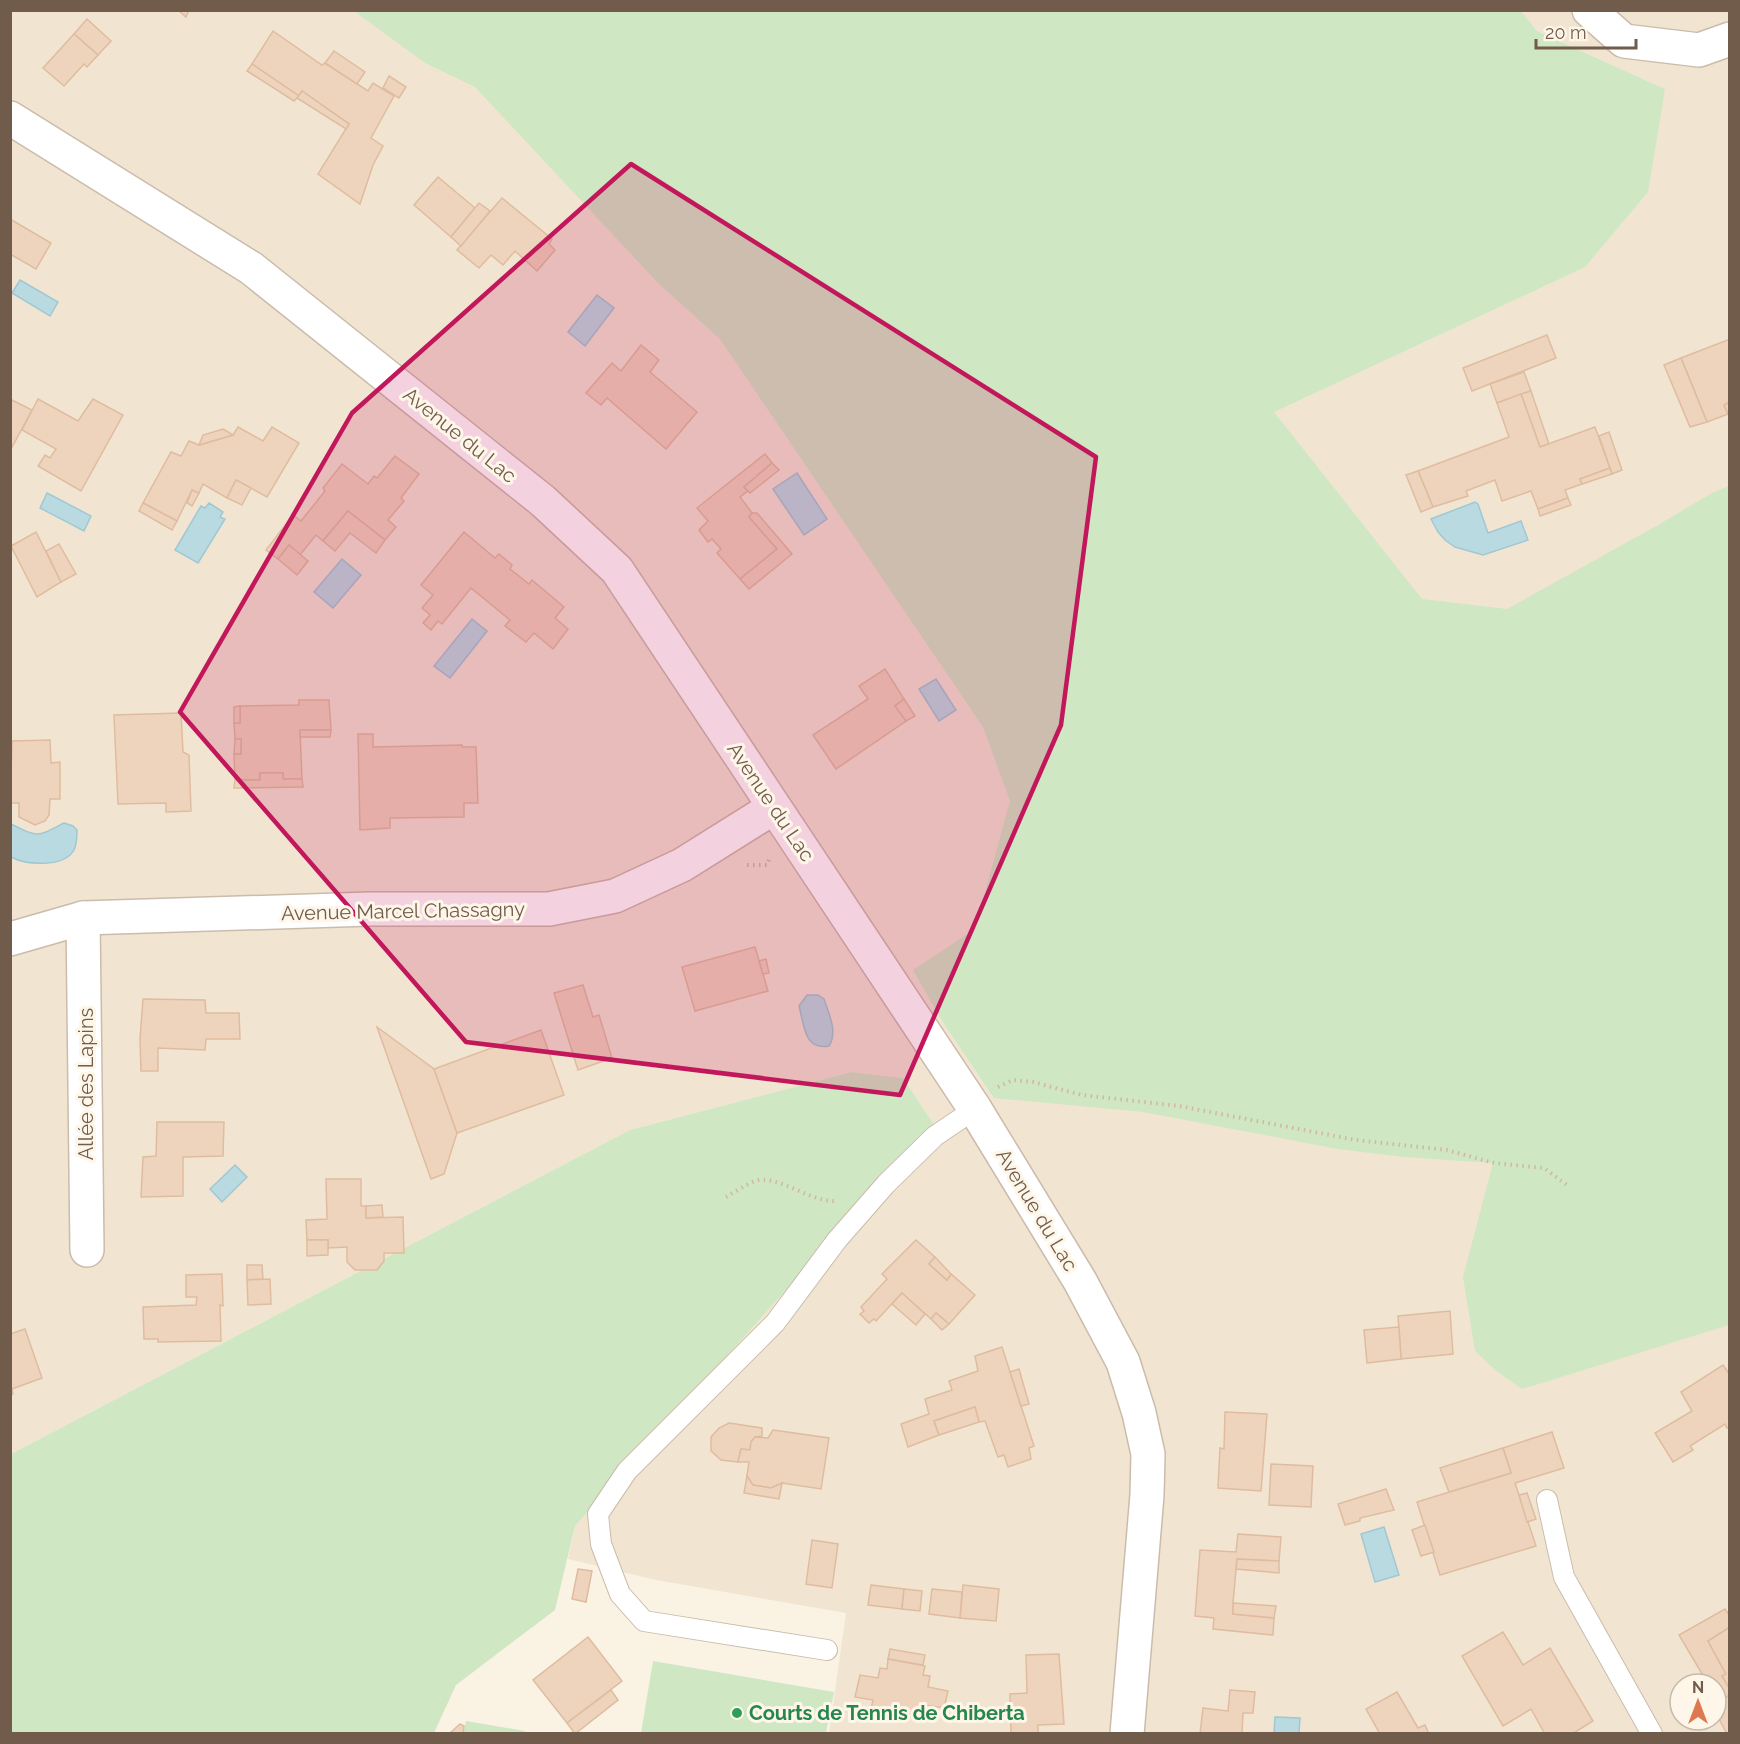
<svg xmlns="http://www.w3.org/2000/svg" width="1740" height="1744" viewBox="0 0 1740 1744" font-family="Raleway,sans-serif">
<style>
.residential{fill:#f1e5d2;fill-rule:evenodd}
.green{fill:#cfe7c3}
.water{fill:#badae2;stroke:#a0c8d3;stroke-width:1.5}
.building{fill:#eed4bd;stroke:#dfbc9f;stroke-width:1.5}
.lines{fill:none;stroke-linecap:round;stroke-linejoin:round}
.service-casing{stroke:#cbbbab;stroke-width:22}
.minor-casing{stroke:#cbbbab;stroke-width:36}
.path{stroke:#d2b7a0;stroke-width:4;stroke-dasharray:1.5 4.5;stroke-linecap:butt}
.service{stroke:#fff;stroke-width:20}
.minor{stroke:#fff;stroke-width:33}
.marked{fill:#c2185b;fill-opacity:0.2;stroke:#c2185b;stroke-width:4.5;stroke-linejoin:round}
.leisure-dot{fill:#2e9e5b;stroke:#fef7e9;stroke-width:2}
.labels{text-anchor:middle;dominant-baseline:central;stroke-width:6;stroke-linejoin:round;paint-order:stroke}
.street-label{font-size:20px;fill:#715b4b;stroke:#fef7e9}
.leisure-label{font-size:20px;font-weight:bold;fill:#27864d;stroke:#fef7e9;text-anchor:start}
</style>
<rect width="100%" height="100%" fill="#faf3e3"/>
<path class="residential" d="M11,11H831L1665,89L1537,31L1521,11H1729V1733H829L846,1613L656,1580L568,1559L575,1526L793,1282L936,1129L903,1078L852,1072L630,1130L11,1454ZM1680,1684H1716V1720H1680Z"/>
<g class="green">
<path d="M354,11H1521L1537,31L1665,89L1648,192L1585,267L1274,412L1422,599L1507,609L1658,525L1712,493L1729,486V1325L1522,1389L1495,1370L1475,1351L1463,1277L1493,1163L1403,1157L1338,1149L1143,1112L994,1098L942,1021L913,970L975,929L1010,801L983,727L720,339L658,283L475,87L425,63Z"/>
<path d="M852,1072L903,1078L936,1128L793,1282L575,1526L555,1610L456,1685L434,1733L11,1734V1454L630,1130Z"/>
<path d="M653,1661L834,1692L826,1733H641Z"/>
<path d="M466,1721L525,1731L524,1734H463Z"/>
</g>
<g class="water">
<path d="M20,280L58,302L50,316L12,293Z"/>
<path d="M597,295L614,308L585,346L568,332Z"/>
<path d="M797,473L827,519L804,535L773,489Z"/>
<path d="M47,493L91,516L84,531L40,508Z"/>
<path d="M1475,502L1478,504L1488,533L1521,521L1528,540L1483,555L1455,547L1445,540L1438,532L1431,519Z"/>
<path d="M209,503L223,512L220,517L225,519L198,563L175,550L201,506L205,508Z"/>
<path d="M342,559L361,575L333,608L314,592Z"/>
<path d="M472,619L487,631L450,678L434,666Z"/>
<path d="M936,679L956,710L939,721L919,689Z"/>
<path d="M64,823L73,826L77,830C77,836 77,844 74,850C64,868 26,865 11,857V824C39,838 37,837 64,823Z"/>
<path d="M807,995H818L824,999C829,1014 838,1032 829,1046C804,1051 804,1024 799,1006Z"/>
<path d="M235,1165L247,1177L222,1202L210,1189Z"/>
<path d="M1384,1527L1399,1575L1375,1582L1361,1534Z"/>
<path d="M1275,1717L1300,1718L1299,1733H1274Z"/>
</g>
<g class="building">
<path d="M178,10H189L186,17Z"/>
<path d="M87,19L111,41L98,55L74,34Z"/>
<path d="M273,31L322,65L325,63L368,91L373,83L394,96L371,138L383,146L373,165L360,204L318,174L349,124L302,91L299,96L252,64Z"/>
<path d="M74,34L98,55L87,67L84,64L64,86L43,68Z"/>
<path d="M334,51L365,72L357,84L325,63Z"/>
<path d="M252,64L299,96L294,101L247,71Z"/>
<path d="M389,76L406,87L399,98L383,88Z"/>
<path d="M302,91L349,124L346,129L297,98Z"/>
<path d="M438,177L475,208L451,237L414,205Z"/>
<path d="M502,198L552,239L549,244L555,250L537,271L515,251L503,265L491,255L479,268L457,250Z"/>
<path d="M479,203L490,211L461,246L451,237Z"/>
<path d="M10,219L51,243L36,269L10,254Z"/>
<path d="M1547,335L1556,358L1472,391L1463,368Z"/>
<path d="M1730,339V402L1724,405L1728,414L1707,422L1681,358Z"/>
<path d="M641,345L659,360L650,372L697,412L666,449L607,398L601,405L586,393L612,363L621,371Z"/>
<path d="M1681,358L1707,422L1690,427L1664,365Z"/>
<path d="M1524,372L1531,391L1497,403L1490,384Z"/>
<path d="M1531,391L1549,444L1540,447L1521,394Z"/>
<path d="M1521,394L1540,447L1595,427L1610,468L1580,479L1582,484L1565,490L1568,498L1538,509L1531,491L1502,501L1495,480L1466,491L1468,496L1433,507L1418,471L1509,437L1497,403Z"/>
<path d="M10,399L32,410L10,451Z"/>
<path d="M38,399L78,421L93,399L123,415L81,491L38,466L45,455L50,458L56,449L22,430Z"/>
<path d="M1730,402V413L1728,414L1724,405Z"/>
<path d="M238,427L263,441L272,427L299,443L267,497L236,480L227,498L203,484L199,493L192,490L177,521L143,503L171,452L181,456L189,441L199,445L233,435Z"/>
<path d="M223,429L233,435L199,445L203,435Z"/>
<path d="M1609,432L1622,470L1612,474L1599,436Z"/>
<path d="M765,454L772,463L744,487L748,491L740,497L752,513L749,517L777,549L740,579L717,553L721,549L712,539L708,542L699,530L708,521L697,508Z"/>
<path d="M395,456L419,474L401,498L404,501L388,520L396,527L385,540L348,511L323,541L316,535L300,555L289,545L278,559L266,550L293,515L301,521L325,491L323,488L342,464L368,484L374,476L377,478Z"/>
<path d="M772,463L779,470L750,493L744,487Z"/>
<path d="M1610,468L1612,474L1582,484L1580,479Z"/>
<path d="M1418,471L1433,507L1421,512L1406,475Z"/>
<path d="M236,480L251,488L242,505L227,498Z"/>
<path d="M192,490L199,493L192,506L187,503Z"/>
<path d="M1568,498L1571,505L1540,516L1538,509Z"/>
<path d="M143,503L177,521L172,530L139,511Z"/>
<path d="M348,511L385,540L376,553L350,533L335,551L323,541Z"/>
<path d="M752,513H757L792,554L749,589L740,579L777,549L749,517Z"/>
<path d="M36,532L61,582L37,597L11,546Z"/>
<path d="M464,532L495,558L499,554L512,565L510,569L529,584L532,580L564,607L555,618L568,629L553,649L534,633L526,642L505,626L510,620L471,588L442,624L438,621L431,630L423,623L430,615L422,608L433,595L421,585Z"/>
<path d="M59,544L76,574L61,582L46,551Z"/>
<path d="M289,545L308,561L297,575L278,559Z"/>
<path d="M885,669L904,699L895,706L906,721L836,769L813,735L868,699L859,686Z"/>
<path d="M904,699L915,716L906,721L895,706Z"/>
<path d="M299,700H329L331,730H300L302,779H283V773H260V780H235L234,754H241V739H235L234,723H240V706L299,705Z"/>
<path d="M240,706V723H234V707Z"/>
<path d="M181,713L183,752L189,755L191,811L166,812V803L118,804L114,715Z"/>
<path d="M300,730H331L330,737H300Z"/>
<path d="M358,734H373V747L462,745V747H476L478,803H464V817L390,818V828L360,830Z"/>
<path d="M235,739H241V754H234Z"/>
<path d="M50,740L51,763L60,762V799H50L49,815L45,821L35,825L19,817V803H10L12,741Z"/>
<path d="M260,773H283V779H302L303,787L234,788L235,780H260Z"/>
<path d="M755,947L768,991L695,1011L682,967Z"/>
<path d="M766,959L769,973L763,974L759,961Z"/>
<path d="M583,985L593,1017L599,1015L612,1058L578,1070L554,993Z"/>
<path d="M143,999L205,1000L206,1013H239L240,1039H206L205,1050L158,1048V1071H141L140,1039Z"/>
<path d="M377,1027L434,1069L457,1133L444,1174L431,1179Z"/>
<path d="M541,1030L564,1095L457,1133L434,1069Z"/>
<path d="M157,1122H224L223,1156L183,1157V1196L141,1197L143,1157L156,1156Z"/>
<path d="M326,1179H361V1206H366V1218L403,1217L404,1253H384V1261L377,1270H355L347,1262V1247L328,1248V1240H307L306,1220L327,1219Z"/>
<path d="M382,1205L383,1217L366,1218V1206Z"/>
<path d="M307,1240H328V1255L307,1256Z"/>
<path d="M916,1240L935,1257L929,1264L947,1280L951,1274L975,1295L949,1324L936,1313L931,1319L902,1293L876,1321L874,1319L869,1323L860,1314L864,1311L861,1307L887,1279L882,1274Z"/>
<path d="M935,1257L951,1274L947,1280L929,1264Z"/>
<path d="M247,1265H262L263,1279L247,1280Z"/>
<path d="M222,1274L223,1306L220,1305L221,1341L158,1342V1339H144L143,1307L196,1305L197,1297H186V1275Z"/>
<path d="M270,1279L271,1304L248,1305L247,1280Z"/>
<path d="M902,1293L925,1314L916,1325L892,1304Z"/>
<path d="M1450,1311L1453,1354L1401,1359L1398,1316Z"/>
<path d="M936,1313L949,1324L942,1330L931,1319Z"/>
<path d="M1399,1327L1401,1359L1367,1363L1364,1330Z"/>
<path d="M25,1329L42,1378L12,1389L13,1394L10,1395V1334Z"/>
<path d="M1002,1347L1034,1446L1029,1448L1031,1459L1008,1467L1004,1455L998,1457L985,1421L979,1422L975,1407L934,1421L939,1435L908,1447L901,1424L929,1414L925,1399L952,1390L949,1381L978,1371L975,1356Z"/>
<path d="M1723,1365L1730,1375V1427L1727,1428L1725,1424L1690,1446L1693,1450L1673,1462L1655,1433L1692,1411L1681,1392Z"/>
<path d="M1019,1369L1029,1404L1021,1406L1010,1372Z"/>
<path d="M975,1407L979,1422L939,1435L934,1421Z"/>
<path d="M1225,1412L1267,1414L1261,1491L1218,1488L1220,1448L1224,1449Z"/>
<path d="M729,1423L762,1428V1436L755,1437L751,1442L750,1450L741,1449L738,1462L721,1460L711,1451V1437L719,1428Z"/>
<path d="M773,1430L829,1438L821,1489L782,1483L771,1488L753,1485L747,1476L749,1462H738L741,1449L750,1450L751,1442L755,1437L768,1438Z"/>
<path d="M1552,1432L1564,1468L1515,1483L1536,1546L1440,1575L1417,1502L1511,1473L1503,1448Z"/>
<path d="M1503,1448L1511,1473L1449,1492L1440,1468Z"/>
<path d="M1271,1464L1313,1466L1311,1507L1269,1505Z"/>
<path d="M747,1476L753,1485L771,1488L782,1483L779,1499L744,1493Z"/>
<path d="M1386,1489L1394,1510L1360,1518V1521L1345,1525L1338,1504Z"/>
<path d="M1527,1493L1536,1519L1527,1522L1519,1495Z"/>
<path d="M1425,1525L1434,1552L1421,1556L1412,1530Z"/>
<path d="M1238,1534L1281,1537L1279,1561L1237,1559L1233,1603V1614L1274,1618L1273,1635L1213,1629L1214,1618L1195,1616L1200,1550L1236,1552Z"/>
<path d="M812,1540L838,1544L832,1588L806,1584Z"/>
<path d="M1237,1559L1279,1561V1573L1236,1569Z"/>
<path d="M578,1569L592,1571L586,1602L572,1599Z"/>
<path d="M871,1585L904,1589L902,1609L868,1605Z"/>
<path d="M963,1585L999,1589L996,1621L960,1618Z"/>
<path d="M904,1589L922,1591L920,1611L902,1609Z"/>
<path d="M932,1589L962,1592L960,1618L929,1614Z"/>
<path d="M1233,1603L1276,1606L1274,1618L1233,1614Z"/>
<path d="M1725,1609L1730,1616V1627L1708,1641L1726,1674L1722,1676L1730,1689V1695L1718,1702L1716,1698V1684H1708L1679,1635Z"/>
<path d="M1730,1627V1689L1722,1676L1726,1674L1708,1641Z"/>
<path d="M1503,1632L1523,1665L1550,1648L1593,1721L1572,1734H1545L1531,1709L1503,1726L1462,1656Z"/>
<path d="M588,1637L622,1681L567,1723L533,1680Z"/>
<path d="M890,1649L925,1655L923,1665L888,1659Z"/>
<path d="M1059,1654L1064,1724L1038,1725V1734H1011L1010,1694L1027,1693L1026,1655Z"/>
<path d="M888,1659L925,1666L923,1675L930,1676L928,1687L948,1691L944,1708L925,1705L923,1719L871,1709L873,1700L855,1697L860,1675L878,1678L880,1668L887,1669Z"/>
<path d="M611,1690L618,1700L575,1734L567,1723Z"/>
<path d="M1230,1690L1255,1692L1253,1713H1243L1242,1734H1200L1203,1708L1228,1711Z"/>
<path d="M1397,1692L1418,1728L1425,1725L1429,1734H1380L1366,1709Z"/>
<path d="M1730,1695V1734H1727L1718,1717L1720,1707L1718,1702Z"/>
<path d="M460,1724L464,1726L463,1734H449Z"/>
</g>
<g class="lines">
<defs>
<g id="service">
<path d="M1547,1500L1564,1577L1652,1734"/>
<path d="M827,1650L644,1621L620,1594L601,1544L598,1514L627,1471L775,1323L837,1240L886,1184L935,1136L975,1109"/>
</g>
<g id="minor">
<path d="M1589,10L1624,41L1699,50L1730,39"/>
<path d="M10,118L251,268L543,501L617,570L975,1109L1080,1281L1123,1362L1139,1413L1148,1454L1147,1495L1127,1734"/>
<path d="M83,918L87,1250"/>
<path d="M10,939L83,918L370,909H549L615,896L682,865L773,808"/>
</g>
</defs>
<use href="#service" class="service-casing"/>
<use href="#minor" class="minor-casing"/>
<g class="path">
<path d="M747,865H767L769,860"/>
<path d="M998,1087L1013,1080L1033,1082L1082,1095L1179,1106L1356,1140L1447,1150L1494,1163L1544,1168L1567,1185"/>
<path d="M726,1197C735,1192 745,1185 755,1181C777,1174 808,1201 835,1201"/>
</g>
<use href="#service" class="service"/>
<use href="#minor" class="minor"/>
</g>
<path class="marked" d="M631,164L1096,457L1061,725L900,1095L466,1042L180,712L352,413Z"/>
<circle class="leisure-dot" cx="737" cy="1713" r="6"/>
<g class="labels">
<g class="street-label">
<text transform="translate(460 435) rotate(39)">Avenue du Lac</text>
<text transform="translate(771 802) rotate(56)">Avenue du Lac</text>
<text transform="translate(403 911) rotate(-1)">Avenue Marcel Chassagny</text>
<text transform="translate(86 1084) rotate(-90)">Allée des Lapins</text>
<text transform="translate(1037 1210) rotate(59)">Avenue du Lac</text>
</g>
<g class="leisure-label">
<text x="749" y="1713">Courts de Tennis de Chiberta</text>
</g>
</g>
<rect width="1740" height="1744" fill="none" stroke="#715b4b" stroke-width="24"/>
<g transform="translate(1698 1702)"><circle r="28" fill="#fef7e9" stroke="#c6b9aa" stroke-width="1.5"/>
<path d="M0-4.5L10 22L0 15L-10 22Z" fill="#dd7950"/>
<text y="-9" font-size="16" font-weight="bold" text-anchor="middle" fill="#715b4b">N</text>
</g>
<path d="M1536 39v9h100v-9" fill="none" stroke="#715b4b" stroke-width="3"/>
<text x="1545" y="39" font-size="18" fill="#715b4b" stroke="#fef7e9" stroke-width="4.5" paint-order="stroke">20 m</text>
</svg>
